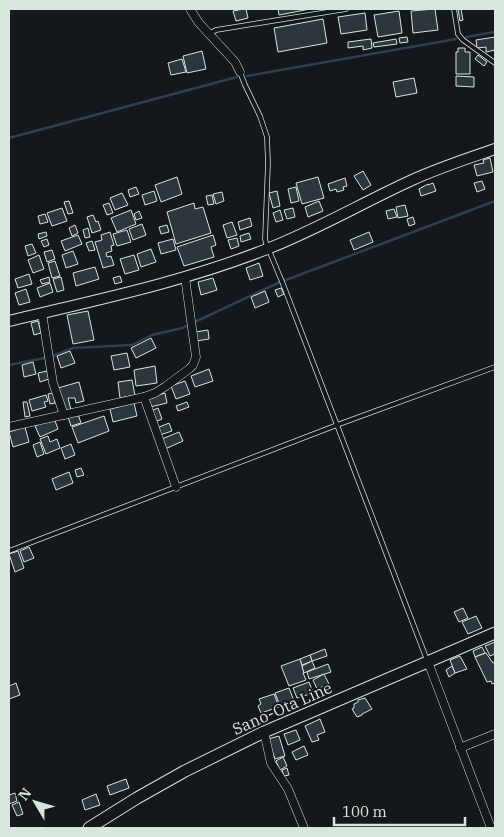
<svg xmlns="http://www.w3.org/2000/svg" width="504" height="837" viewBox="0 0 504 837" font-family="'IBM Plex Serif',serif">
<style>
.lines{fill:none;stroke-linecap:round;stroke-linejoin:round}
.stream{stroke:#2f3f4d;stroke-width:2.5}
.building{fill:#2c363c;stroke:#d8e6dc}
.service-casing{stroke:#d8e6dc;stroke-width:5.5}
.minor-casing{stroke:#d8e6dc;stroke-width:9}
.tertiary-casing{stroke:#d8e6dc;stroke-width:12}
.secondary-casing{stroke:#d8e6dc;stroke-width:13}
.service{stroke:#14181c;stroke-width:4}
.minor{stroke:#14181c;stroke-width:8}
.tertiary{stroke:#14181c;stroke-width:10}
.secondary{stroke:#14181c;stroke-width:11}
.labels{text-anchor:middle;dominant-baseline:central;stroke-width:4;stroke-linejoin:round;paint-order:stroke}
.street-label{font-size:16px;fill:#d8e6dc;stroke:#14181c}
</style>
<rect width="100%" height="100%" fill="#14181c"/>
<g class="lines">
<g class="stream">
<path d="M466,37L495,32"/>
<path d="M247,76L456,39"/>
<path d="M9,138L237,77"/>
<path d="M9,365L50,357L73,348L132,345L152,335L182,328L278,283L495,201"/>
</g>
</g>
<g class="building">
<path d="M244,9H246L248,18L236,21L233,11Z"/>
<path d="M278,9H310L279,15Z"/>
<path d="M435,9L438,30L413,33L411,11Z"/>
<path d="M458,9H461L463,20L460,21Z"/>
<path d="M399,11L402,33L378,37L374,15Z"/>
<path d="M365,13L367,30L341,34L338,17Z"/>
<path d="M323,19L327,43L278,52L274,28Z"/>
<path d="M407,37L408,42L400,43L399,38Z"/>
<path d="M495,37V50L486,52V47L477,48L476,40Z"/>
<path d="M371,39L372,48L363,50V46L348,48V42Z"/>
<path d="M396,39L397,44L374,47L373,43Z"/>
<path d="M458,48H465V52H470V74H456V52H458Z"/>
<path d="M202,51L206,69L187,73L183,56Z"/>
<path d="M478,55L487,62L484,66L475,59Z"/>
<path d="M182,59L186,72L171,75L168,63Z"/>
<path d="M456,76L474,77V87L456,86Z"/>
<path d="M414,78L417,93L396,97L393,82Z"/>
<path d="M490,158L493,172L477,176L474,165L484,163L483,160Z"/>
<path d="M363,171L371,185L363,190L354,176Z"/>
<path d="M177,177L182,194L161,202L155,185Z"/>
<path d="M318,177L324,198L302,204L296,183Z"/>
<path d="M345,178L347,186L343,187L344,190L337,192L336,189L330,191L328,184Z"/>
<path d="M482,181L485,189L477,192L474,183Z"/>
<path d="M433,183L436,191L421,196L419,189L428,184V185Z"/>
<path d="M136,187L139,194L130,197L128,190Z"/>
<path d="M296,187L299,201L291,203L288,189Z"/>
<path d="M154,191L157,201L145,205L142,195Z"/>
<path d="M277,191L280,206L273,208L269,193Z"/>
<path d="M222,192L224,201L216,204L213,194Z"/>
<path d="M122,193L128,205L115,210L110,198Z"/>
<path d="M212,195L214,204L208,205L206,196Z"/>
<path d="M69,201L73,213L68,214L64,202Z"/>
<path d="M319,201L323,211L308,217L305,207Z"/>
<path d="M109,203L113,213L107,215L103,205Z"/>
<path d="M194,203L195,209L203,207L211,233L176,244L167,212Z"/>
<path d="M405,205L408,216L398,218L396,207Z"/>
<path d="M62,208L67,221L52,226L47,213Z"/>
<path d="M293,208L295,217L287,219L284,210Z"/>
<path d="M394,209L397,217L388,219L386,211Z"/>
<path d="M131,210L136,224L117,232L111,218Z"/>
<path d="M280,210L283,220L276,222L273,213Z"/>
<path d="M139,211L142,218L136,220L134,214Z"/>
<path d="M45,214L48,222L40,224L38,216Z"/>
<path d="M93,215L96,222L98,221L101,230L92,233L87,217Z"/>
<path d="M413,217L415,224L409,226L407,219Z"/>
<path d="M250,218L252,226L240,230L238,222Z"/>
<path d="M232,222L237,235L227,238L223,225Z"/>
<path d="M142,224L146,235L133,240L129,229Z"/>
<path d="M75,225L78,233L72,236L69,228Z"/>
<path d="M167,225L169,232L161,234L159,227Z"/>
<path d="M88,228L90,237L85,238L83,230Z"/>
<path d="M127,230L131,242L117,246L113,234Z"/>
<path d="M46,232L47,236L39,239L38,234Z"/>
<path d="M110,232L114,245L111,246L112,251L106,253L107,257L111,256L114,265L103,268L95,242L102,240L101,235Z"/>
<path d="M369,232L373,242L354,250L350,240Z"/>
<path d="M249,233L251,239L241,242L240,236Z"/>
<path d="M78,235L82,244L65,251L61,241Z"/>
<path d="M213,235L216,245L211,247L214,257L184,266L177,247Z"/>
<path d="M237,238L239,246L231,249L228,240Z"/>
<path d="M47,239L49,245L44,247L41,241Z"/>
<path d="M173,239L176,250L161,254L158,243Z"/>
<path d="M92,241L95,250L89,251L86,243Z"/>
<path d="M32,244L36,253L28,256L25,246Z"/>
<path d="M151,249L156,262L141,267L137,254Z"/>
<path d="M52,250L55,259L47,262L44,252Z"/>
<path d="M73,251L78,264L66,268L62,255Z"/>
<path d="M39,255L44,269L33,273L28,260Z"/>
<path d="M134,255L139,270L125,274L120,259Z"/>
<path d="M55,261L60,276L52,278L48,263Z"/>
<path d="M259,263L263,276L250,280L246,268Z"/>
<path d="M95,267L99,279L76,286L73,273Z"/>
<path d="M29,274L32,284L18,288L15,279Z"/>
<path d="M120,276L122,282L115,284L113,278Z"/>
<path d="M49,277L50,282L42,284L40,280Z"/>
<path d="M61,277L64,290L57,292L53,279Z"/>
<path d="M213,278L217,290L201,295L198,282Z"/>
<path d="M50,283L53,292L40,297L37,288Z"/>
<path d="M281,288L284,294L278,297L275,290Z"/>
<path d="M26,289L30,302L19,305L15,293Z"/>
<path d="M265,291L269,302L255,308L251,297Z"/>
<path d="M88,311L94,340L73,344L67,315Z"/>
<path d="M38,321L41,333L34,335L31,323Z"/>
<path d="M208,330L209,339L196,341L195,332Z"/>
<path d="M151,338L156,348L136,358L131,348Z"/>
<path d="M70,351L75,363L61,368L57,356Z"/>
<path d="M127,353L130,367L114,370L111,356Z"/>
<path d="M33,362L36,374L24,377L22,365Z"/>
<path d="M155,366L157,383L136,386L134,370Z"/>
<path d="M209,369L213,381L195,387L191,376Z"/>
<path d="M47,371L49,379L40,382L38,373Z"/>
<path d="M132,380L135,395L120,398L118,382Z"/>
<path d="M185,381L190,394L176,399L171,386Z"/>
<path d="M79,382L84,401L76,403L75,398H68L71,410L65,412L58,388Z"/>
<path d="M53,393L55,403L50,404L48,394Z"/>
<path d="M165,393L167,403L150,407L148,398Z"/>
<path d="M46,395L48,401L44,402L46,407L32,411L29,400Z"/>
<path d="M23,402H27L30,416L25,417Z"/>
<path d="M187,402L189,407L178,411L176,406Z"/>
<path d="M134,403L137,416L113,422L110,409Z"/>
<path d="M158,408L162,419L155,422L151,411Z"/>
<path d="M78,414L81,423L71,426L68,417Z"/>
<path d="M104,416L109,431L78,443L72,427Z"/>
<path d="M54,418L58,429L40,437L35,426Z"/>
<path d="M169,423L172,431L160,435L157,428Z"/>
<path d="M25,427L29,442L13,447L9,432Z"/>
<path d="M179,432L183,441L165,449L162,439Z"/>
<path d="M48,436L50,442L57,439L60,448L46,454L40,439Z"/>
<path d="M40,442L44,454L37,457L33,445Z"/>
<path d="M71,444L75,455L65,459L61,448Z"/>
<path d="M81,468L84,475L77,477L75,470Z"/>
<path d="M69,472L73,483L56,490L52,479Z"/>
<path d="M29,547L34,558L24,562L20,551Z"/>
<path d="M18,551L24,568L15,572L9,554Z"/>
<path d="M463,608L468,618L459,622L454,612Z"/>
<path d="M476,616L482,628L468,634L462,622Z"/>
<path d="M495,642V654L490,656L485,646Z"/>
<path d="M482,647L485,653L475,657L473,651Z"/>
<path d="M325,649L327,656L312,661L310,655Z"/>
<path d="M486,653L493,663L495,662V683L492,684L491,681L487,682L475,657Z"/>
<path d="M310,655L312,661L302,665L300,659Z"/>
<path d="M460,656L467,669L455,673L450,660Z"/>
<path d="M300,659L304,673H303L306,680L289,686L281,666Z"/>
<path d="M312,661L315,668L304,673L302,666Z"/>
<path d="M328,664L331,672L309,679L307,672Z"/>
<path d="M452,666L455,673L449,677L446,670Z"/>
<path d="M324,674L329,684L317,689L313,680Z"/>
<path d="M309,682L313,693L297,698L293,688Z"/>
<path d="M16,683L20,695L9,699V686Z"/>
<path d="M289,688L294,701L280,706L275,693Z"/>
<path d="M274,694L279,707L261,713L258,706L261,704L259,699Z"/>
<path d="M365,698L372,709L362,714V715L357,717L352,709L354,708V704L358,702V700Z"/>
<path d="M320,719L325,732L317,735L319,740L312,742L305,726Z"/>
<path d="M296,730L300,740L288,745L284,734Z"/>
<path d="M279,736L285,756L275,759L268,739Z"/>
<path d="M304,746L308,755L296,760L292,752Z"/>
<path d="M283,757L287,766L280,770L276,761Z"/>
<path d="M287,768L289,775L284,776L282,770Z"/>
<path d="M126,779L129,788L110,795L107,786Z"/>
<path d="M15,793L17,801L9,804V795Z"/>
<path d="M96,794L100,805L85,810L82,800Z"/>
<path d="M19,802L23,814L17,816L12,805Z"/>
</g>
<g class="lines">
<defs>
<g id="service">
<path d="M454,9L458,34L463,40L495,63"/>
<path d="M209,34L216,30L346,9"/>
<path d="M240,72L245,85L260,116L267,137L268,163L265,239L266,243L283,284L427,660"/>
<path d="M9,551L337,425L495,367"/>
</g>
<g id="minor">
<path d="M190,9L199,23L235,62L240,72"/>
<path d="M42,313L53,383L64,415"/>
<path d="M144,397L176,487"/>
<path d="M9,427L144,397L155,393L166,386L189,369L193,365L196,357L185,277"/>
<path d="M428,662L491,828"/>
<path d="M264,732L271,763L288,789L304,828"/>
<path d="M460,748L495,734"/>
</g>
<path id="tertiary" d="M9,321C96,300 184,282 267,249C316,230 362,203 410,181C438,168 466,159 495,149"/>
<path id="secondary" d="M89,828L137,798L185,771L264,732L495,633"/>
</defs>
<use href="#service" class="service-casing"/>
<use href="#minor" class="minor-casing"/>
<use href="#tertiary" class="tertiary-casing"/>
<use href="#secondary" class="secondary-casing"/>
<use href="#service" class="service"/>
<use href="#minor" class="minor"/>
<use href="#tertiary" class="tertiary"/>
<use href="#secondary" class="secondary"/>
</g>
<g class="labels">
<g class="street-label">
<text transform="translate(282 708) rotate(-24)">Sano-Ota Line</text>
</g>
</g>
<rect width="504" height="837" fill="none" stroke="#d8e6dc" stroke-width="20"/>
<g transform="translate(35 802) rotate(308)" stroke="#14181c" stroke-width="4" paint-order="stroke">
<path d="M0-4L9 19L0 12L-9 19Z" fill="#d8e6dc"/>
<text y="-8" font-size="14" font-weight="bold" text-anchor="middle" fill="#d8e6dc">N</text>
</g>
<path d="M334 817v8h131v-8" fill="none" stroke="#d8e6dc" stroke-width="2.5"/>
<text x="342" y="817" font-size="15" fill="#d8e6dc" stroke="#14181c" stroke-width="4" paint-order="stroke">100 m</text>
</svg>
